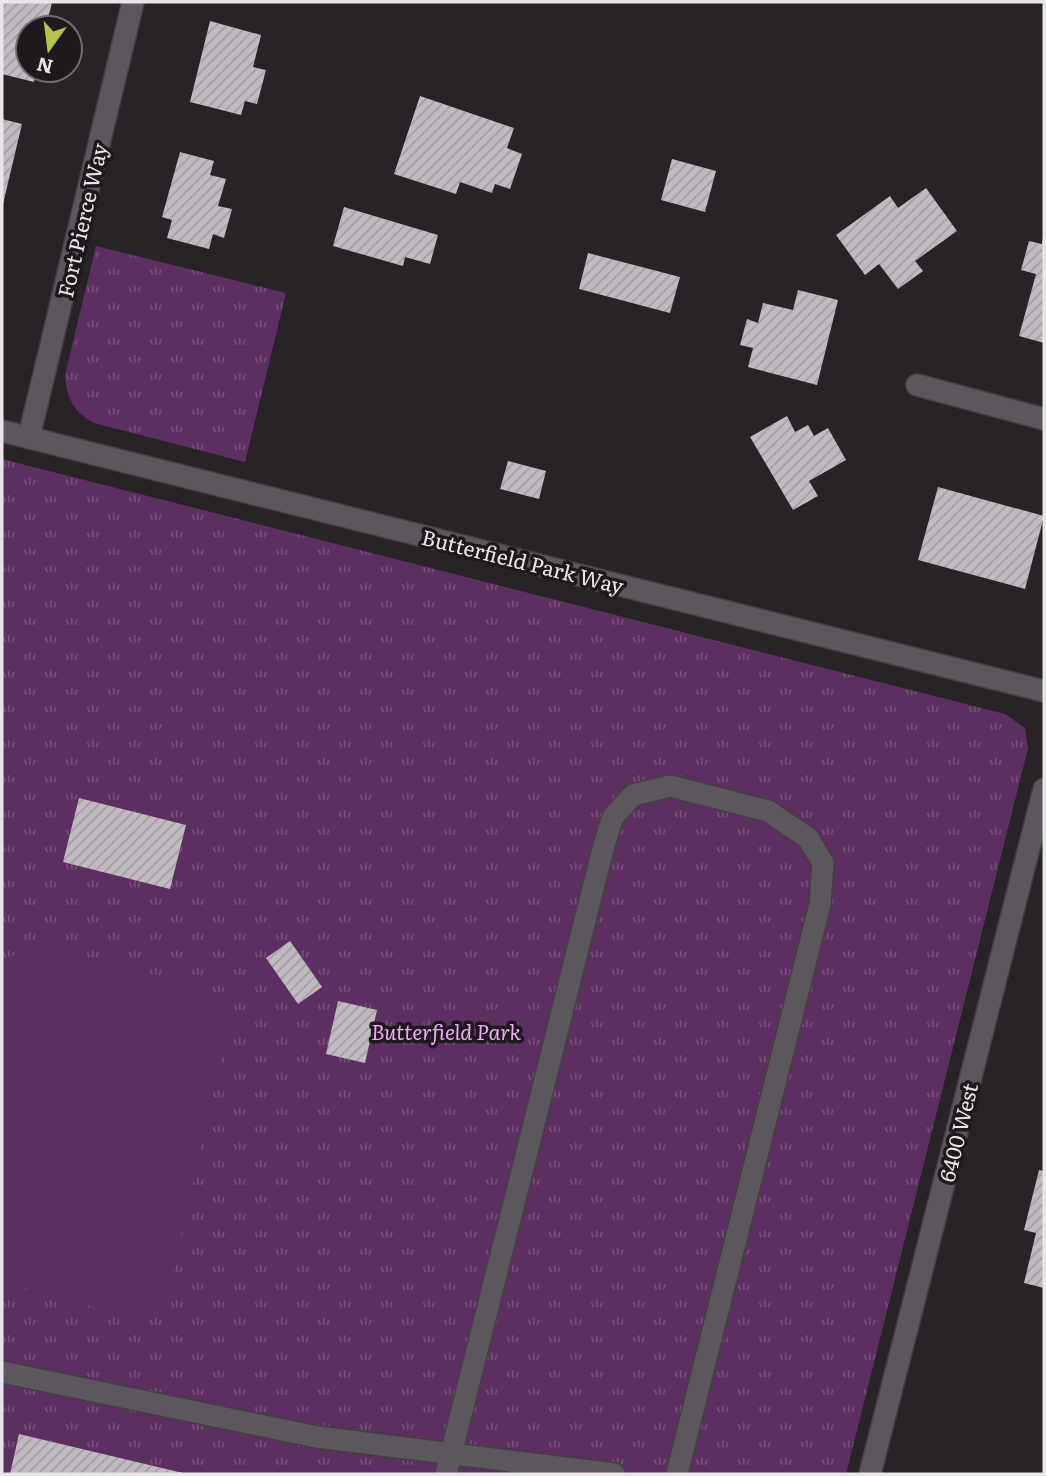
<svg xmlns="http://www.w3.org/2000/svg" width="1046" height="1476" viewBox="0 0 1046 1476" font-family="Literata,serif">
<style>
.grass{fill:url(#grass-tufts)}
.pitch{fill:#5d2f61}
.building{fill:url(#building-hatch)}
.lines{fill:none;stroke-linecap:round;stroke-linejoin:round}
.minor-casing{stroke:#434044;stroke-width:24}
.minor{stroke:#5c575c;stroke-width:21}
.labels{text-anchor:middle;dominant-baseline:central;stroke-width:7;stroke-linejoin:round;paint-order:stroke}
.street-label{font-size:21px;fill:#e9e6e9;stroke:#1d191d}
.park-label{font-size:21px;font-style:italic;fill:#f1aaf6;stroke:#1d191d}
</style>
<defs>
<pattern id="grass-tufts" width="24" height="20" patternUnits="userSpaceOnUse" patternTransform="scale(1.75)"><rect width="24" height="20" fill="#5d2f61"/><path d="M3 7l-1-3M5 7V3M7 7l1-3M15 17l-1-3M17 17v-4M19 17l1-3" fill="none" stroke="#744d78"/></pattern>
<pattern id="building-hatch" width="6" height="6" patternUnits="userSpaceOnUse" patternTransform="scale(1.75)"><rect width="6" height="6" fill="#c1bbc1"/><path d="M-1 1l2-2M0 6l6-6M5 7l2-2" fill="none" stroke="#a29ea2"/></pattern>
</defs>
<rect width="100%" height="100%" fill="#272327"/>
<g class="grass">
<path d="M96,246L286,293L245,462L94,423C74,412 66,398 65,375Z"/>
<path d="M2,459L1005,714L1025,728L1028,748L846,1474H2Z"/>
</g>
<path class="pitch" d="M41,946L213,990L229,1024L168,1293L132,1317L2,1282V978L6,958Z"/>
<g class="building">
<path d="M2,2H52L46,28H28V70H36L34,82L2,74Z"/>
<path d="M210,21L261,35L253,67L266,70L257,104L245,101L241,115L190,102Z"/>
<path d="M420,96L514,128L507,148L522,154L510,189L495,184L492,193L460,182L456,194L394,174Z"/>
<path d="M2,119L22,124L3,204H2Z"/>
<path d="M180,152L214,161L210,175L226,179L218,206L232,209L224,238L213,234L209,249L167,238L172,220L162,217Z"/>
<path d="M672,159L716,171L705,212L661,200Z"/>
<path d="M926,188L957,231L915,261L923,271L898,289L879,264L865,275L836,235L890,196L898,208Z"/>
<path d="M344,207L438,235L430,264L405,257L403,266L333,246Z"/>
<path d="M1043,237H1044V343L1019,336L1036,274L1021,270L1029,241L1042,244Z"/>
<path d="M588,253L680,277L670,313L579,289Z"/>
<path d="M798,290L838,300L817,385L748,367L753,348L740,345L747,319L758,323L763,303L793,310Z"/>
<path d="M787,416L795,432L808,425L814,436L828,428L846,460L809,481L818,496L793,510L750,437Z"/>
<path d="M508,461L546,471L539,499L500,489Z"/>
<path d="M938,487L1044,516L1025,589L918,560Z"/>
<path d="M79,798L186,825L170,889L63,862Z"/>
<path d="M290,941L322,987L298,1004L266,958Z"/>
<path d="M338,1001L377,1010L365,1063L326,1054Z"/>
<path d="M1039,1170L1044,1171V1288L1024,1283L1036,1233L1024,1230Z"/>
<path d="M19,1434L183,1473V1474H10Z"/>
</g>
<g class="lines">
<defs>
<g id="minor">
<path d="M917,385L1044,419"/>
<path d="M2,431L1044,691"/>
<path d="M29,437L133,2"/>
<path d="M2,1372L317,1437L614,1474"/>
<path d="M446,1474L604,845L613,817L633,795L670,786L768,811L808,838L823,863L820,904L677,1474"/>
<path d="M870,1474L1044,789"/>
</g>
</defs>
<use href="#minor" class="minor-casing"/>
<use href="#minor" class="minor"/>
</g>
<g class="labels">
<g class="street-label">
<text transform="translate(81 220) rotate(-77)">Fort Pierce Way</text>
<text transform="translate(523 560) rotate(14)">Butterfield Park Way</text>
<text transform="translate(957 1132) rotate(-76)">6400 West</text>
</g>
<g class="park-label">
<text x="446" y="1030">Butterfield Park</text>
</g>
</g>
<rect width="1046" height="1476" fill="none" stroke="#e9e6e9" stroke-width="7"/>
<g transform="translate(49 49) rotate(194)"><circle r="33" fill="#1d191d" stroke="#6f6b6f" stroke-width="2"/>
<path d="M0-5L12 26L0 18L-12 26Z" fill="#b6c249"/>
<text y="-10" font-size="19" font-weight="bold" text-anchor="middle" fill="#e9e6e9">N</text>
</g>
</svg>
